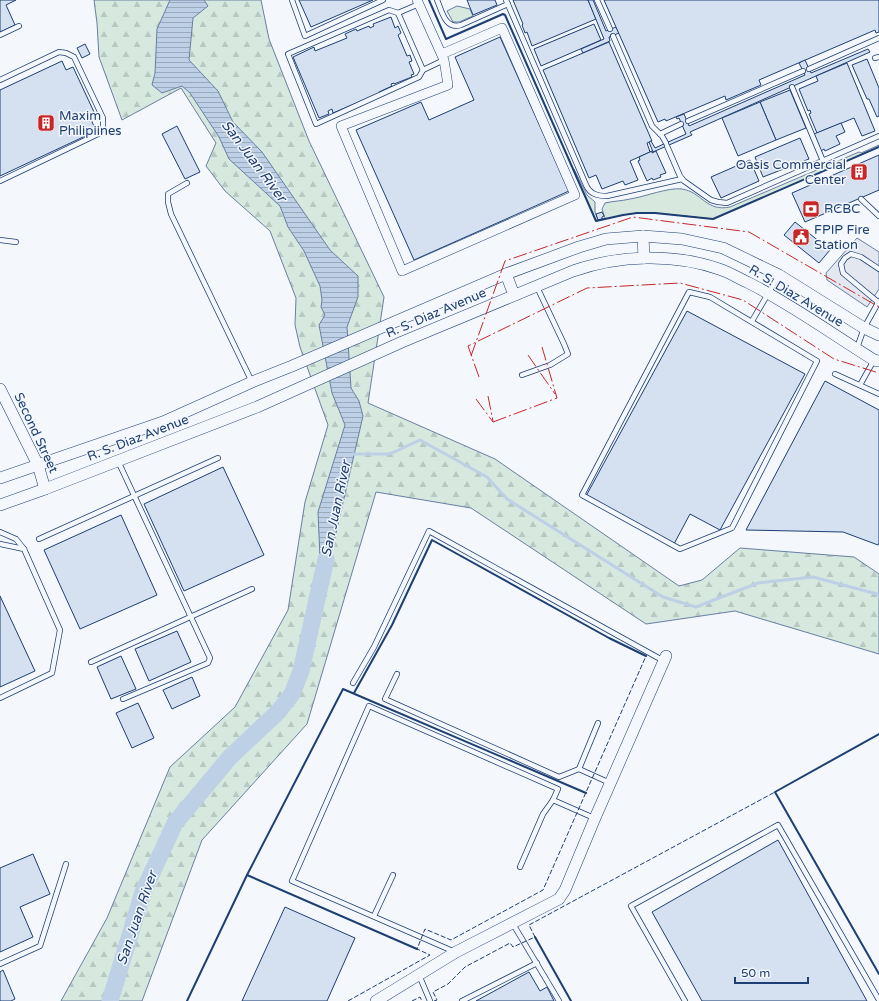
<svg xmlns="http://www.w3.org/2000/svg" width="879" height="1001" viewBox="0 0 879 1001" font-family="'Varela Round',sans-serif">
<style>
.green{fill:#d7e8df;stroke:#687fa3}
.forest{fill:url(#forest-firs);stroke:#687fa3}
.parking{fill:#e3e8f0;stroke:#687fa3}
.water{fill:url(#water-rules);stroke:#687fa3}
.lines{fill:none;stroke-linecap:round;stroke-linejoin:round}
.stream{stroke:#bed0e5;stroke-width:3}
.river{stroke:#bed0e5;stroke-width:17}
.building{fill:#d5e0f0;stroke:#1d3f73}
.service-casing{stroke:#1d3f73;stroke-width:6}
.minor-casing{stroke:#1d3f73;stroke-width:10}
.tertiary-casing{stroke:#1d3f73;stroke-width:12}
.service{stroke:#f4f7fb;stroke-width:4.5}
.minor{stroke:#f4f7fb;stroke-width:9}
.tertiary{stroke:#f4f7fb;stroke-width:11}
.fence{stroke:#1d3f73;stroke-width:1;stroke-dasharray:5 2;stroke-linecap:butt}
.wall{stroke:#1d3f73;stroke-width:2}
.power{stroke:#c62828;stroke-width:1;stroke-dasharray:14 3 2 3;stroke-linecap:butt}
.labels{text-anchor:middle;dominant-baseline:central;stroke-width:3;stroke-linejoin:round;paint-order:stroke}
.poi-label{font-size:13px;fill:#1d3f73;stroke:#f4f7fb;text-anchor:start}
.street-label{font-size:13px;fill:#1d3f73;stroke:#f4f7fb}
.water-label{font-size:14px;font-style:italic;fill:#1d3f73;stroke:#f4f7fb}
</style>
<defs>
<pattern id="forest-firs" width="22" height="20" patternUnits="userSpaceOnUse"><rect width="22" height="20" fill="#d7e8df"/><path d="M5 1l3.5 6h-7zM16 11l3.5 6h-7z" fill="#b8c8c3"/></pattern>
<pattern id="water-rules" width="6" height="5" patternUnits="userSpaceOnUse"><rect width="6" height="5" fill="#bed0e5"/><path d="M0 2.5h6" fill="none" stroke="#9aaabe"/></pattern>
</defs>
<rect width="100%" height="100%" fill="#f4f7fb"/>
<g class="green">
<path d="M457,6L470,9L473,16L459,22H453L447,11Z"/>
<path d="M879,145V147L713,219L656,213H637L623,215L596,221L573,170L574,169L587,195L595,202V212L598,220L605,218L602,209L605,203C613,201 622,201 630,199C644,197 669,187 682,189C702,192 706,212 730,207L859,152L861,153Z"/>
</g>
<path class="forest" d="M94,0H261L269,39L309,141L384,297L368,403L495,459L679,586L702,580L740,548L854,557L879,574V654L735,611L646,624L471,508L376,492L307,724L202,840L142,1001H61L107,918L170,767L235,707L288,610L305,502L328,425L300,347L295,325L296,298L270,231L225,191L206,166L216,143L181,88L122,120L99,57L97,23Z"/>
<path class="parking" d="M857,238L879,252V289L867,307L827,280L826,273Z"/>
<path class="water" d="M170,0H204L208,6L193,18L189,60L218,91L233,122L262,152L330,250L358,276V297L347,327L351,388L359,401L363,416L330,559L321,581L318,512L345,425L332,393L319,325L325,315L321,307L322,300L320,286L304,251L288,227L280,206L229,159L219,137L190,93L182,86L162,93L152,85L155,73L157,29Z"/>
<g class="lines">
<path class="stream" d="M352,454H390L420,440L487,477L507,499L663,597L696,607L758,583L813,577L877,594L879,596"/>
<path class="river" d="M110,1001L143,892L175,823L230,757L278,712L292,694L301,671L326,559"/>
</g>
<g class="building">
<path d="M0,0H16L6,5L15,25L0,32Z"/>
<path d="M299,0H373L311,27Z"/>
<path d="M467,0H495L497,5L473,15Z"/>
<path d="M513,0H588L596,19L532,46L527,32L525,33L522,25L523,24Z"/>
<path d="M588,0H593L606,31L616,27L619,33L609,37L610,41L583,53L581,49L604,39Z"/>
<path d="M604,0H879V32L876,33L875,30L759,80L761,85L726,100L725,96L666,121L665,119L658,122Z"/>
<path d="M391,17L395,28L398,26L401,33L398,35L407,56L410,55L412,61L409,62L414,74L411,75L412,77L394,84V83L391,84L392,86L379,92L380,93L333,113L332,109L328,111L329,114L319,118L293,57L314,47L315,51L347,38L345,34L356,29L357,31L369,26L370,28L374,26L373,24Z"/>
<path d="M594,24L601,40L541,66L534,49Z"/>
<path d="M500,37L569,191L414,260L356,130L421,102L429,120L474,100L455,57Z"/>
<path d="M609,42L652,141L647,143L650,152L630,161L638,180L625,185L623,181L602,189L596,175L589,178L543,70Z"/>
<path d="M85,44L90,54L82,58L77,48Z"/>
<path d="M868,49L870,52L690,132L692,135L653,152L649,142L651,141L655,148L686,134L679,118L677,119L676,117L684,114L689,126L805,75L799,63L805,60L811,73Z"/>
<path d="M867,59L879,88V116L877,117L869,99H867L852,65Z"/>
<path d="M62,61L66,70L73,67L94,112L89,115L96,131L0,176V90Z"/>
<path d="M847,63L875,131L862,136L854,118L817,133L809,114L811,113L810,110L808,111L799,89L818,81L816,76Z"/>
<path d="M790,90L806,128L776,140L760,102Z"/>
<path d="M760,102L776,140L738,156L722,118Z"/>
<path d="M841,123L845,132L836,136L840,144L825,151L824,149L821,151L814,134Z"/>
<path d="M177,126L200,172L185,179L162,134Z"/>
<path d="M800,138L809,159L763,177L755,157Z"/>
<path d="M652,151V153L656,151L666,173L660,175L661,177L653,180L652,178L647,181L638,161L640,160L639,157Z"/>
<path d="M879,155V190L805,222L792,193Z"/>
<path d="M750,160L759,181L721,198L711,177Z"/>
<path d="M602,212L604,216L602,217V219L598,220L596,214Z"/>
<path d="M795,222L830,250L819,263L784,235Z"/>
<path d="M687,311L805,374L720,530L690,514L674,544L586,496Z"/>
<path d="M825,381L879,410V543L878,545L843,532L746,530Z"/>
<path d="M223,467L264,555L184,591L144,504Z"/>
<path d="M121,515L157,595L80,629L44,550Z"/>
<path d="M0,596L35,671L0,687Z"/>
<path d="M177,631L191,662L149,681L135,649Z"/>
<path d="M121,656L136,689L111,699L97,667Z"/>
<path d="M192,677L200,696L172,709L163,690Z"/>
<path d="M138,703L154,738L132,748L116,713Z"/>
<path d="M778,840L867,1001H702L652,912Z"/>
<path d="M33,854L50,894L20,907L33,937L0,952V868Z"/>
<path d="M285,907L355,938L327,1001H242Z"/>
<path d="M3,970L15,999L11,1001H0V972Z"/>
<path d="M529,972L540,991L547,987L554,1001H476Z"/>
</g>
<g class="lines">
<defs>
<g id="service">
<path d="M292,0L305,36L383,0"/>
<path d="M437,0C442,11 445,30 461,25L508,4"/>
<path d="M506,0L586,185C590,194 597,196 607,196L682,179"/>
<path d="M597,0L610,29"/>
<path d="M419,4L398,13L389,10L288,54L316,124L419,77L423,70L444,60"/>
<path d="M398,13L423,70"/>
<path d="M0,35L19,26"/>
<path d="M613,36L652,126L662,136L666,143"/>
<path d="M875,58L879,57"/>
<path d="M809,69L879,38"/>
<path d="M0,80L59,52L66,53L74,57L103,118V128L98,134L0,181"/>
<path d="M792,87L823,161"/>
<path d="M688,121L803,71"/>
<path d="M660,134L681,124"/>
<path d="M667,146L680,176L684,181L711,200L718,202L727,203L879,136"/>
<path d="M187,183L168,194V202L171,214L252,382"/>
<path d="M861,199L879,216"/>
<path d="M0,240L16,242"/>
<path d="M879,269L861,257L851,254L845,258L841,264L843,273L879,303"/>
<path d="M689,292L710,297L817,361L732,528L680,549L582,495Z"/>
<path d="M752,321L779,275"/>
<path d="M857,348L864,328L879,301"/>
<path d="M835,374L879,394"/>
<path d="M522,375L550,365L568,354L564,344L537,287"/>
<path d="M860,385L874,360"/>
<path d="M118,461L210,658L208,663L123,699"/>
<path d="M0,532L16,539L24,549"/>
<path d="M39,539L218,458"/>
<path d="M0,544L24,549L60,630L52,673L0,698"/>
<path d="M91,662L252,589"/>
<path d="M397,674L385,699L559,777L579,769L610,783"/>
<path d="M353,683L374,647L429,531L664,661"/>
<path d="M579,769L598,723"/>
<path d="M520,867L543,814L553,800"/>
<path d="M374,916L393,875"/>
<path d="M513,924L559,1001"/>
<path d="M455,952L292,881L369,706L558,789L553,800L594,818"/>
<path d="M0,964L40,946L66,864"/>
<path d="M419,975L430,1001"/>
<path d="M462,1001L537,963"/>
<path d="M685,1001L631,906L778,825L879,1000"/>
</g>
<path id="minor" d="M417,0L444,60L448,85L341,126L402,271L575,195L502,28L442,54"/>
<g id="tertiary">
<path d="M643,236L644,258"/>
<path d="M506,274L514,295"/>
<path d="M0,389L38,465L45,489"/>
<path d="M0,478L163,422L252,382L292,366L506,274L579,247L606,239L643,236L682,239L723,248L779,275L864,328L879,335"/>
<path d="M0,505L45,489L257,407L402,342L573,271C619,255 673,253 719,269C729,272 738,278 747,282C791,304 832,334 874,360L879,361"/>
<path d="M376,1001L456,952L559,899L565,890L595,818L666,656"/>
</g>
</defs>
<use href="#service" class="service-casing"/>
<use href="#minor" class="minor-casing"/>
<use href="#tertiary" class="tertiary-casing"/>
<use href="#service" class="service"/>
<use href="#minor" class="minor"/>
<use href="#tertiary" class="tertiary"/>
<g class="fence">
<path d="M348,1001L430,955L417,949L425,929L451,940L543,890L646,656"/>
<path d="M412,1001L420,997L422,1001"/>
<path d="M434,1001L437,1000L433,992L448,984L465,967L510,943L513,947L535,937L529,925L775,792"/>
</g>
<g class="wall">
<path d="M429,0L446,39L503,14L505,15L596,221L623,215L637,213H655L713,219L879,147"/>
<path d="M354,693L392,625L432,540L609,638L646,656"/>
<path d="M879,734L775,792L879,974"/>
<path d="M247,875L417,949"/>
<path d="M535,937L571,1001"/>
<path d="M187,1001L247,875L343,689L586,793"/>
</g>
<g class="power">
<path d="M542,347L557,398"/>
<path d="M528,355L555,394"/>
<path d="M471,356L505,261L633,217L749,232L879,307"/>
<path d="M479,377L468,346L587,288L680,283L743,300L834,359L879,373"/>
<path d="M488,396L493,421"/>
<path d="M476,399L493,422"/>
<path d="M493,422L557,398"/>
</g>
</g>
<defs>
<symbol id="building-square" viewBox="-11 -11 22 22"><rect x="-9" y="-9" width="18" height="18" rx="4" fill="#c62828" stroke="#f4f7fb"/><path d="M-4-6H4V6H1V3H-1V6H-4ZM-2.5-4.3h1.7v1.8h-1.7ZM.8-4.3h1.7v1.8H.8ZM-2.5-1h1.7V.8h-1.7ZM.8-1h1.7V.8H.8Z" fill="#fff"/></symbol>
<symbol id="bank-square" viewBox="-11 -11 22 22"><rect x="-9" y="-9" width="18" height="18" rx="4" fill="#c62828" stroke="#f4f7fb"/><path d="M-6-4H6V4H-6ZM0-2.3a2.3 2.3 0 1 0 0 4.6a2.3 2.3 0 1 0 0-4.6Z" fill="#fff"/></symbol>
<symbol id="civic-square" viewBox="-11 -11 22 22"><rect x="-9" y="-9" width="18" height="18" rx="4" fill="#c62828" stroke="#f4f7fb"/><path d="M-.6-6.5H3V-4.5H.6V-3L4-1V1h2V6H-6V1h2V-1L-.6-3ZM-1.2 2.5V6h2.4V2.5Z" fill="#fff"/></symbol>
</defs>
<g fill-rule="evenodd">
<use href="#building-square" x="36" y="113" width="20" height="20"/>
<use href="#building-square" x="849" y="162" width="20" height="20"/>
<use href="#bank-square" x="801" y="199" width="20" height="20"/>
<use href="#civic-square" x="791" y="227" width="20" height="20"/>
</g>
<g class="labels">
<g class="poi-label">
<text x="59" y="116">Maxim<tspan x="59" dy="15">Philipiines</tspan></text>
<text x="846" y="165" text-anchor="end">Oasis Commercial<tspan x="846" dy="15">Center</tspan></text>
<text x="824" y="209">RCBC</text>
<text x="814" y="230">FPIP Fire<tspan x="814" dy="15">Station</tspan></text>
</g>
<g class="street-label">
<text transform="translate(796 296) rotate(31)">R. S. Diaz Avenue</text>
<text transform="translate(436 313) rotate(-23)">R. S. Diaz Avenue</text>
<text transform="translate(36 433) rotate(65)">Second Street</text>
<text transform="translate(138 438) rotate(-21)">R. S. Diaz Avenue</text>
</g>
<g class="water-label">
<text transform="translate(254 161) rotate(53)">San Juan River</text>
<text transform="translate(336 509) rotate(-78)">San Juan River</text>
<text transform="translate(137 918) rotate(-71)">San Juan River</text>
</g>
</g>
<path d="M735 977v6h73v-6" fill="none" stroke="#1d3f73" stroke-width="2"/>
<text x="741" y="977" font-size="12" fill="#1d3f73" stroke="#f4f7fb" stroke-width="3" paint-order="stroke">50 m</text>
</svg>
